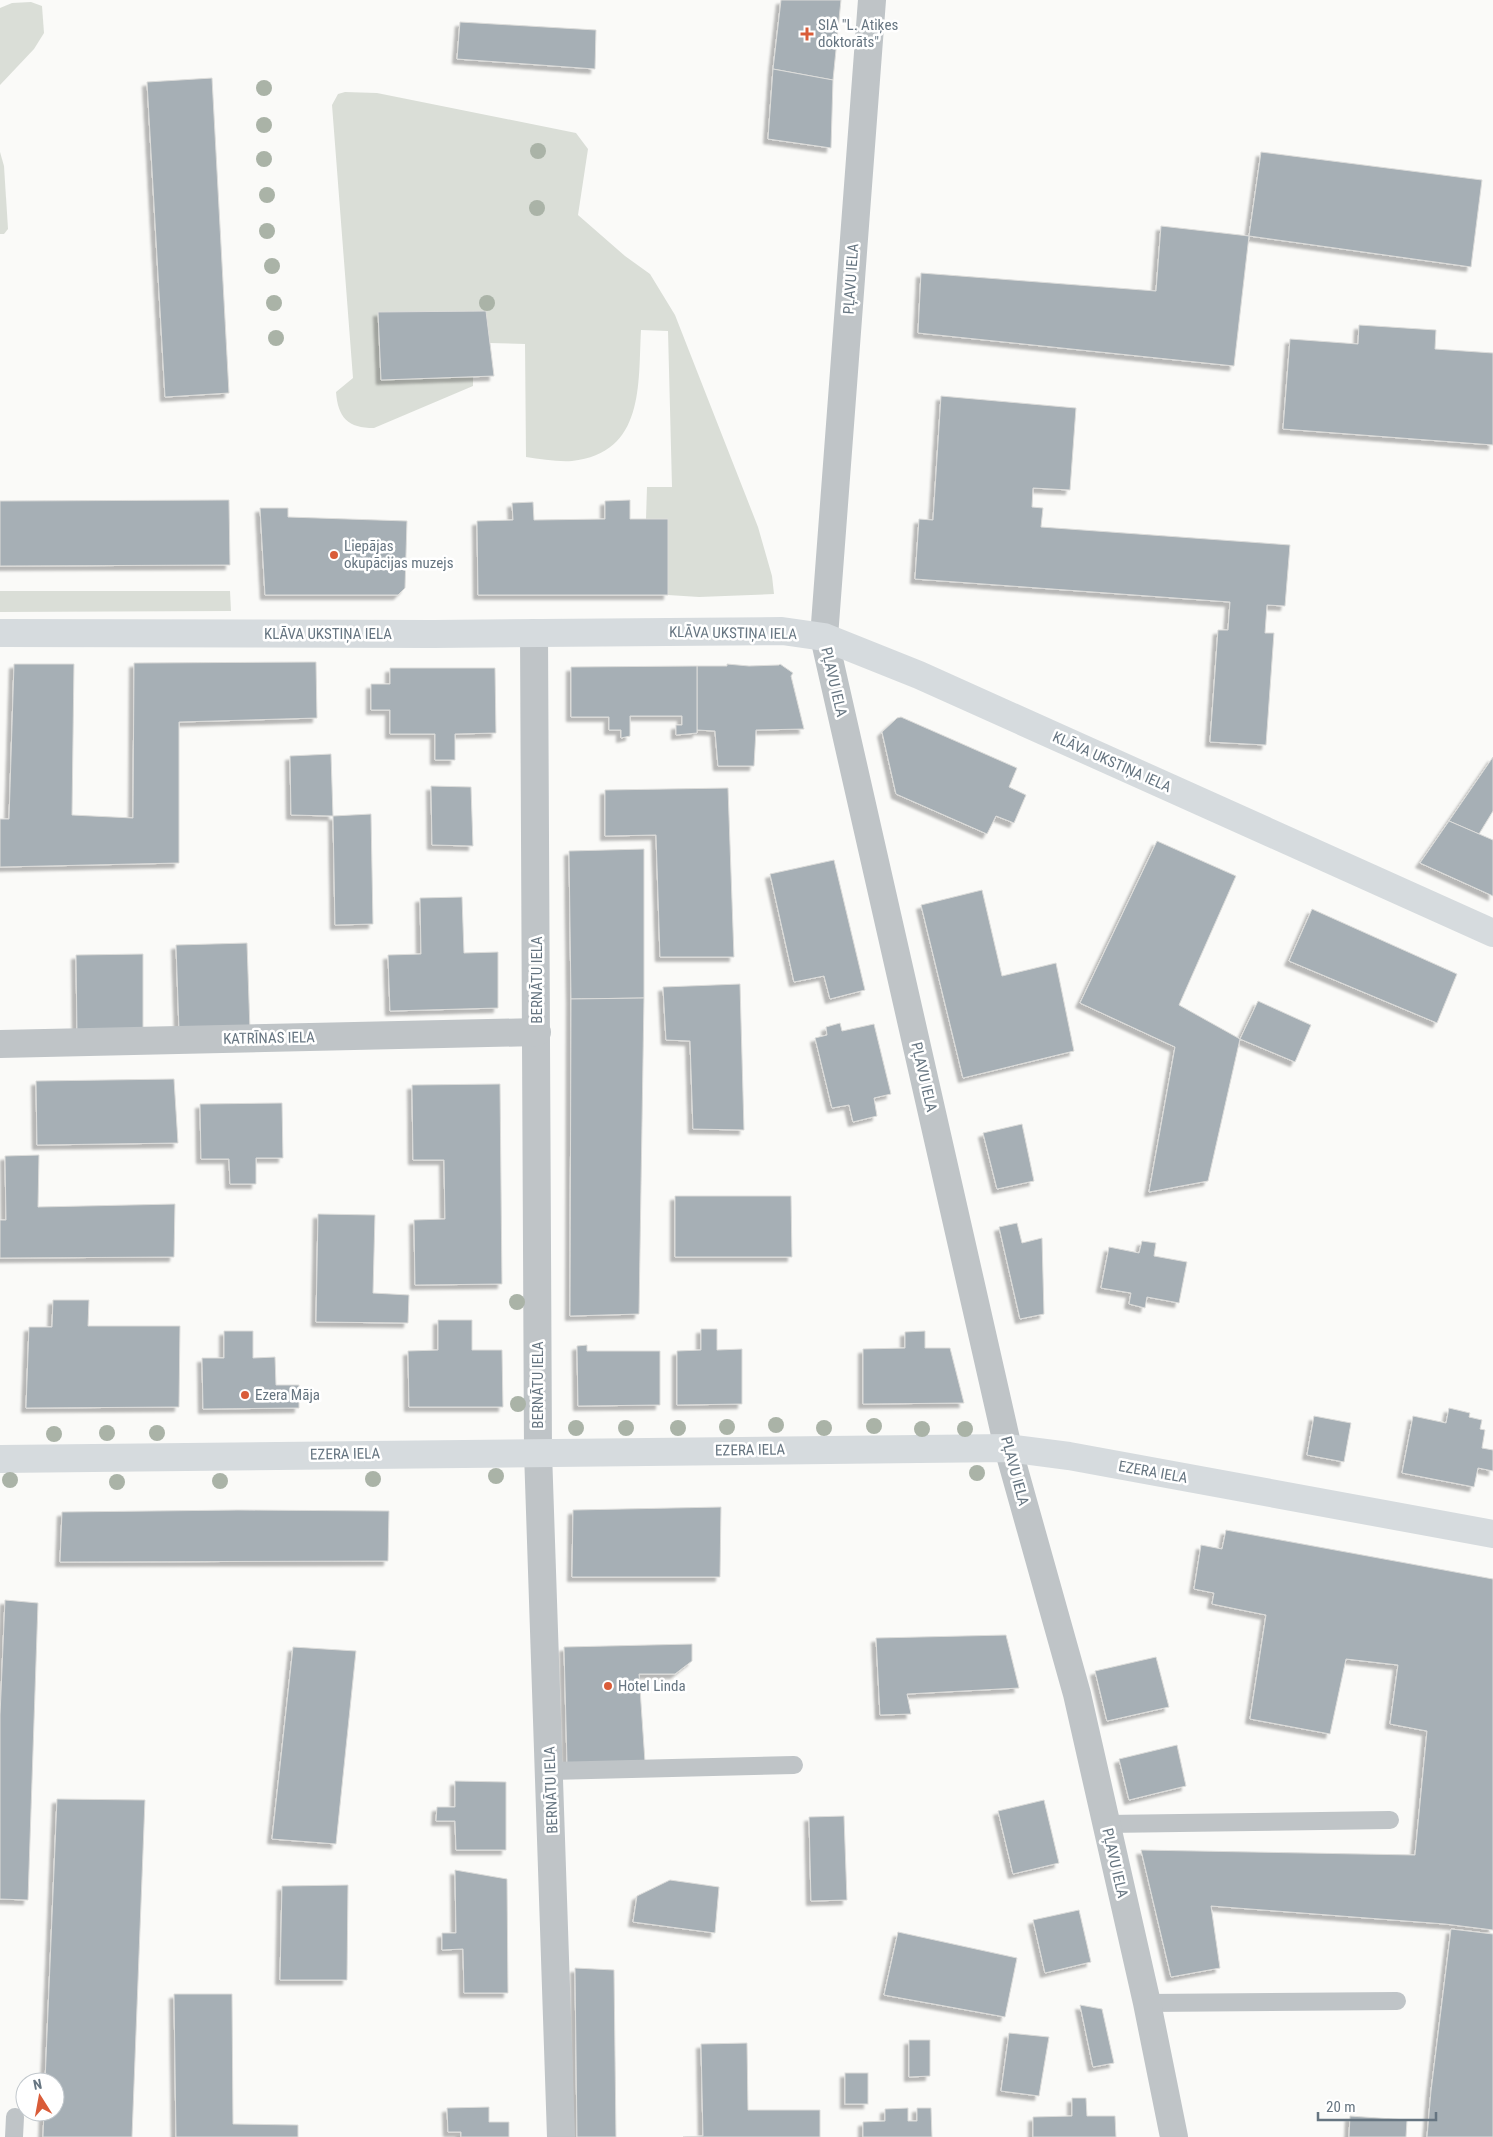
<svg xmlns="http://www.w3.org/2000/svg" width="1493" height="2137" viewBox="0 0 1493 2137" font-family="'Roboto Condensed',sans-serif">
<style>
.green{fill:#daded7}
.building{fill:#a6afb5;stroke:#dcdcda;filter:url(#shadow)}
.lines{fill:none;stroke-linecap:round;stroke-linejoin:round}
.lane{stroke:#bfc4c7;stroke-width:18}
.street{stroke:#bfc4c7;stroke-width:28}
.secondary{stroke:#d6dbde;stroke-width:28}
.tree{fill:#aab3a7}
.poi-dot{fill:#d95c39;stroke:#fff;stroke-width:2}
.labels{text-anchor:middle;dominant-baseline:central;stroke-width:5;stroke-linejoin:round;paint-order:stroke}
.poi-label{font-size:15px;fill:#667581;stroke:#fff;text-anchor:start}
.street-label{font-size:15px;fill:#667581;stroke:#fff}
</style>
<defs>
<filter id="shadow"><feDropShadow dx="-4.5" dy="4.5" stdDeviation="1" flood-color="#0004"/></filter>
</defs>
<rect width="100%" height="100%" fill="#fafaf8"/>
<g class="green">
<path d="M31,2L42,6L44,33L34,49L0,85V8L12,3Z"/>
<path d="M345,92L377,93L576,133L588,149L578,215L625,256L650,274L675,315L758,527L772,576L774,594L699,597L668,595V519H646L647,487H672L668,331L641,330C638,384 645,453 572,461C557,462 541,459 526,457L525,344L490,343L486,311L378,312L381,380L473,377V386L374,428C348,428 338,418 336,392L353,378L332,105L338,94Z"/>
<path d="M0,152L4,166L8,229L4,234H0Z"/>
<path d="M0,591H230L231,611L0,612Z"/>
</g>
<g class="building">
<path d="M781,0H841L833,80L773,69Z"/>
<path d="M460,22L596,30L595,69L457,59Z"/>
<path d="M773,69L833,80L831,148L768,139Z"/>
<path d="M212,78L229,393L165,397L147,82Z"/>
<path d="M1261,152L1482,180L1471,267L1249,236Z"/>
<path d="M1161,226L1249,236L1234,366L918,333L921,273L1156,291Z"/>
<path d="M486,311L494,376L381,380L378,312Z"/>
<path d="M1359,325L1436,330L1435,349L1493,353V445L1283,429L1290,339L1358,344Z"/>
<path d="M941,396L1076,408L1070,490L1033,488L1032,507L1043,508L1041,527L1290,545L1285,606L1267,605L1265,633H1274L1266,745L1210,742L1218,630H1228L1230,602L915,579L919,519L933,520Z"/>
<path d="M229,500L230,565L0,566V501Z"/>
<path d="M630,500V519H668V595H478L477,521L513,520L512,503L533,502L534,520L605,519V501Z"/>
<path d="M260,508H288V517L407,521L405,588L398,595H265Z"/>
<path d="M316,662L317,718L179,722V863L0,867V819H9L14,664H74L72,815L133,818L134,663Z"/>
<path d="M727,664L749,666L779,665L780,664L793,673L791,676L804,729L756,730L754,766H718L715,731L697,730V666H727Z"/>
<path d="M697,666V733L676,735V725H682V716H630V736L621,738V730H609V717H571V667Z"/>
<path d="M390,668H495L496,733L455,734V760H435V734H390V710H371V684H390Z"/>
<path d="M901,717L1017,768L1009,787L1026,795L1014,823L996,816L987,834L896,794L882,732L897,718Z"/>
<path d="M331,754L333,816L291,815L290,756Z"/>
<path d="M1493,757V811L1479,834L1449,821Z"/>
<path d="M431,786L471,787L473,846L432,845Z"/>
<path d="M728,788L734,957H660L656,835L605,836V790Z"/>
<path d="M371,814L373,924L335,925L333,816Z"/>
<path d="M1449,821L1493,840V896L1420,863Z"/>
<path d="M1157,841L1236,876L1179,1005L1240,1039L1208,1181L1149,1192L1175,1047L1080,1003Z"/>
<path d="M644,849V998L571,999L569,851Z"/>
<path d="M834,860L865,990L830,999L824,976L794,982L770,874Z"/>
<path d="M982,890L1002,976L1056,963L1074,1051L963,1078L921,905Z"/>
<path d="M462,897L464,953L498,952V1008L390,1011L388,955L421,954L420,898Z"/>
<path d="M1312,909L1457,974L1437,1023L1289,961Z"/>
<path d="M247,943L250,1030H179L176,945Z"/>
<path d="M143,954V1030L77,1033L76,955Z"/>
<path d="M740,984L744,1130L693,1129L690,1041L666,1040L663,987Z"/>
<path d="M644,998L639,1314L570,1316L571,999Z"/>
<path d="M1258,1001L1311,1025L1295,1062L1240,1039Z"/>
<path d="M840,1023L842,1031L874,1024L891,1094L874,1098L877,1116L853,1122L849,1105L832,1108L815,1038L827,1035L826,1027Z"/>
<path d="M174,1079L178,1143L37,1145L36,1081Z"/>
<path d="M500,1084L502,1284L415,1285L414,1220L445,1219L444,1160H413L412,1085Z"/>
<path d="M282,1103L283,1158H256V1184H230L229,1159H201L200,1104Z"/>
<path d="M1022,1124L1034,1181L997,1189L983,1133Z"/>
<path d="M39,1155L38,1207L175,1204L174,1257L0,1258V1220H6L5,1156Z"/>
<path d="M675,1196H791L792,1257H675Z"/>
<path d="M318,1214L375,1215L373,1293L409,1295L408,1323L316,1322Z"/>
<path d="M1017,1223L1022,1243L1042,1238L1044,1314L1020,1319L999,1227Z"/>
<path d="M1142,1241L1156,1243L1154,1256L1187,1262L1179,1303L1147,1297L1145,1308L1129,1304L1131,1293L1101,1288L1109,1247L1139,1253Z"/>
<path d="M53,1300H89L88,1326H180L179,1407L26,1408L29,1327H52Z"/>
<path d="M438,1320H472V1350H502L503,1407H409L408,1351L438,1350Z"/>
<path d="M701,1329H717V1350L742,1349V1404L677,1405V1351L701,1350Z"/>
<path d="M224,1331H253V1358L275,1357L276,1385H299V1408L203,1409L202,1358H224Z"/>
<path d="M925,1331V1348H950L964,1403L863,1404V1349L905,1348V1332Z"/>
<path d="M587,1345V1351H660V1405L578,1406L577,1346Z"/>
<path d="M1449,1408L1470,1413L1469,1417L1482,1420L1480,1429L1485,1430L1482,1448L1493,1450V1471L1478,1468L1474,1487L1402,1473L1413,1416L1446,1423Z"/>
<path d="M1314,1416L1351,1423L1344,1462L1307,1455Z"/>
<path d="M721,1507L720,1577H572L573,1510Z"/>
<path d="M238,1510L389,1511L388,1561L60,1562L62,1512Z"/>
<path d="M1226,1530L1493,1579V1930L1445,1924L1211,1906L1220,1968L1171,1977L1141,1850L1415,1855L1427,1731L1390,1724L1398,1665L1346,1659L1330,1734L1250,1719L1266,1615L1212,1604L1214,1593L1194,1589L1201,1545L1222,1549Z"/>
<path d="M5,1600L38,1603L28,1900L0,1899V1715Z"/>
<path d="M1006,1635L1019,1688L907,1694L911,1714L880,1715L876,1638Z"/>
<path d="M692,1644V1661L675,1674H639L645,1762L567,1763L564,1647Z"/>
<path d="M293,1647L356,1651L336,1844L272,1839Z"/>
<path d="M1156,1657L1169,1707L1107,1721L1095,1671Z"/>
<path d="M1177,1745L1186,1786L1129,1800L1119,1759Z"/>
<path d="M455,1781L506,1782V1850H456L455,1821H436L437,1807H455Z"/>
<path d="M57,1799L145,1800L132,2137H43L44,2112H55V2082H45Z"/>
<path d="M1044,1800L1059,1863L1013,1874L998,1811Z"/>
<path d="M844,1816L847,1900L811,1901L809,1817Z"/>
<path d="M455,1870L507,1879L508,1993H464L463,1949L442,1950V1933H456Z"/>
<path d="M670,1880L719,1887L715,1933L633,1922L637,1896Z"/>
<path d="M348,1885L347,1980H280L282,1886Z"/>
<path d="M1079,1910L1091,1962L1045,1973L1033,1920Z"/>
<path d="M1451,1929L1493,1934V2137H1427L1431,2091Z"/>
<path d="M898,1932L1017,1958L1005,2017L884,1995Z"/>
<path d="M575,1968L614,1970L616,2137H577Z"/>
<path d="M174,1994H232L233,2124L298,2125V2137H176Z"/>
<path d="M1080,2005L1102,2009L1114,2063L1093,2067Z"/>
<path d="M1009,2033L1049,2037L1039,2096L1001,2091Z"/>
<path d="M909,2040H930V2076L909,2077Z"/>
<path d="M747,2043L748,2110H820V2137H683L703,2136L701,2044Z"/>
<rect x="845" y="2073" width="23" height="31"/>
<path d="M1072,2098H1086L1087,2116H1115L1116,2137H1033V2117L1072,2116Z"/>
<path d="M489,2107V2122H509V2137H461V2132H448L447,2108Z"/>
<path d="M908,2108V2121H917V2108H931L932,2137H863V2122L885,2121V2109Z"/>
<path d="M1350,2116L1407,2120L1406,2137H1349Z"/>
</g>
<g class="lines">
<g class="lane">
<path d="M550,1771L794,1765"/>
<path d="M1106,1824L1390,1820"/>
<path d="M1147,2003L1397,2001"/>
<path d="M14,2137L15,2117"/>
</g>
<g class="street">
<path d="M872,0L824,637L1008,1448L1077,1694L1147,2003L1174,2137"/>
<path d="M534,633L538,1452L561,2137"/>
<path d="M0,1044L537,1032"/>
</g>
<g class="secondary">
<path d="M0,633L433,634L782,631L824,637L919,675L1493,933"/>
<path d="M0,1459L1008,1448L1069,1456L1493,1534"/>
</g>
</g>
<g class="tree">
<circle cx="264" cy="88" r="8"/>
<circle cx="264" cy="125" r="8"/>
<circle cx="538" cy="151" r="8"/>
<circle cx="264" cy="159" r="8"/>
<circle cx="267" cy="195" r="8"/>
<circle cx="537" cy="208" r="8"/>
<circle cx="267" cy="231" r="8"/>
<circle cx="272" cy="266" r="8"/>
<circle cx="274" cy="303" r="8"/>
<circle cx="487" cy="303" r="8"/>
<circle cx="276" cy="338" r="8"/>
<circle cx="517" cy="1302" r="8"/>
<circle cx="518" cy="1404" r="8"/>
<circle cx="776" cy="1425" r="8"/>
<circle cx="874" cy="1426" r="8"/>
<circle cx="727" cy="1427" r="8"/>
<circle cx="576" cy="1428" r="8"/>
<circle cx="626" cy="1428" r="8"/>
<circle cx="678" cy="1428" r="8"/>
<circle cx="824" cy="1428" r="8"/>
<circle cx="922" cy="1429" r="8"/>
<circle cx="965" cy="1429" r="8"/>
<circle cx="107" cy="1433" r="8"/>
<circle cx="157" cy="1433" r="8"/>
<circle cx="54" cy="1434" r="8"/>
<circle cx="977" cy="1473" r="8"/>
<circle cx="496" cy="1476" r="8"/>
<circle cx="373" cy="1479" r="8"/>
<circle cx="10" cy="1480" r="8"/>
<circle cx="220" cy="1481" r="8"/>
<circle cx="117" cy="1482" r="8"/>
</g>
<g class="poi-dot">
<path d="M804.5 26.5h5v5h5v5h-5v5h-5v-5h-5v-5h5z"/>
<circle cx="334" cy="555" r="5"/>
<circle cx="245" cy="1395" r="5"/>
<circle cx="608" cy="1686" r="5"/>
</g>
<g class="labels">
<g class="poi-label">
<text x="818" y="25">SIA "L. Аtiķes<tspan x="818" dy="17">doktorāts"</tspan></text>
<text x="344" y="546">Liepājas<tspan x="344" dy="17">okupācijas muzejs</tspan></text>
<text x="255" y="1395">Ezera Māja</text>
<text x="618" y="1686">Hotel Linda</text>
</g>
<g class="street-label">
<text transform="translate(851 279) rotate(-86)">PĻAVU IELA</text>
<text transform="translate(733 633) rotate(1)">KLĀVA UKSTIŅA IELA</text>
<text x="328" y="634">KLĀVA UKSTIŅA IELA</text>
<text transform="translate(834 682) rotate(77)">PĻAVU IELA</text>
<text transform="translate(1112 762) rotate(24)">KLĀVA UKSTIŅA IELA</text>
<text transform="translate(537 980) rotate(-90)">BERNĀTU IELA</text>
<text transform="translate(269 1038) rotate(-1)">KATRĪNAS IELA</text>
<text transform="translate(924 1077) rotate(77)">PĻAVU IELA</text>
<text transform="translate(538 1385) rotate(-90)">BERNĀTU IELA</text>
<text transform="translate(750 1450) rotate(-1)">EZERA IELA</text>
<text transform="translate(345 1454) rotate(-1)">EZERA IELA</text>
<text transform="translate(1015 1471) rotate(75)">PĻAVU IELA</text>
<text transform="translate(1153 1472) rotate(10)">EZERA IELA</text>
<text transform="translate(551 1790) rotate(-92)">BERNĀTU IELA</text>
<text transform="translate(1115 1863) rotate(77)">PĻAVU IELA</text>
</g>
</g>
<g transform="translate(40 2097) rotate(349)"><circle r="24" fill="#ffffff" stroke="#c2c8cd"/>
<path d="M0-4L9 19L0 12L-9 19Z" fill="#d95c39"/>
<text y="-8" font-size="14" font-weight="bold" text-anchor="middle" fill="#667581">N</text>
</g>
<path d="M1318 2112v8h118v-8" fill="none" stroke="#667581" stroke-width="2.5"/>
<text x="1326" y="2112" font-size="15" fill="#667581" stroke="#ffffff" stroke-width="4" paint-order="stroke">20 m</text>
</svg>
